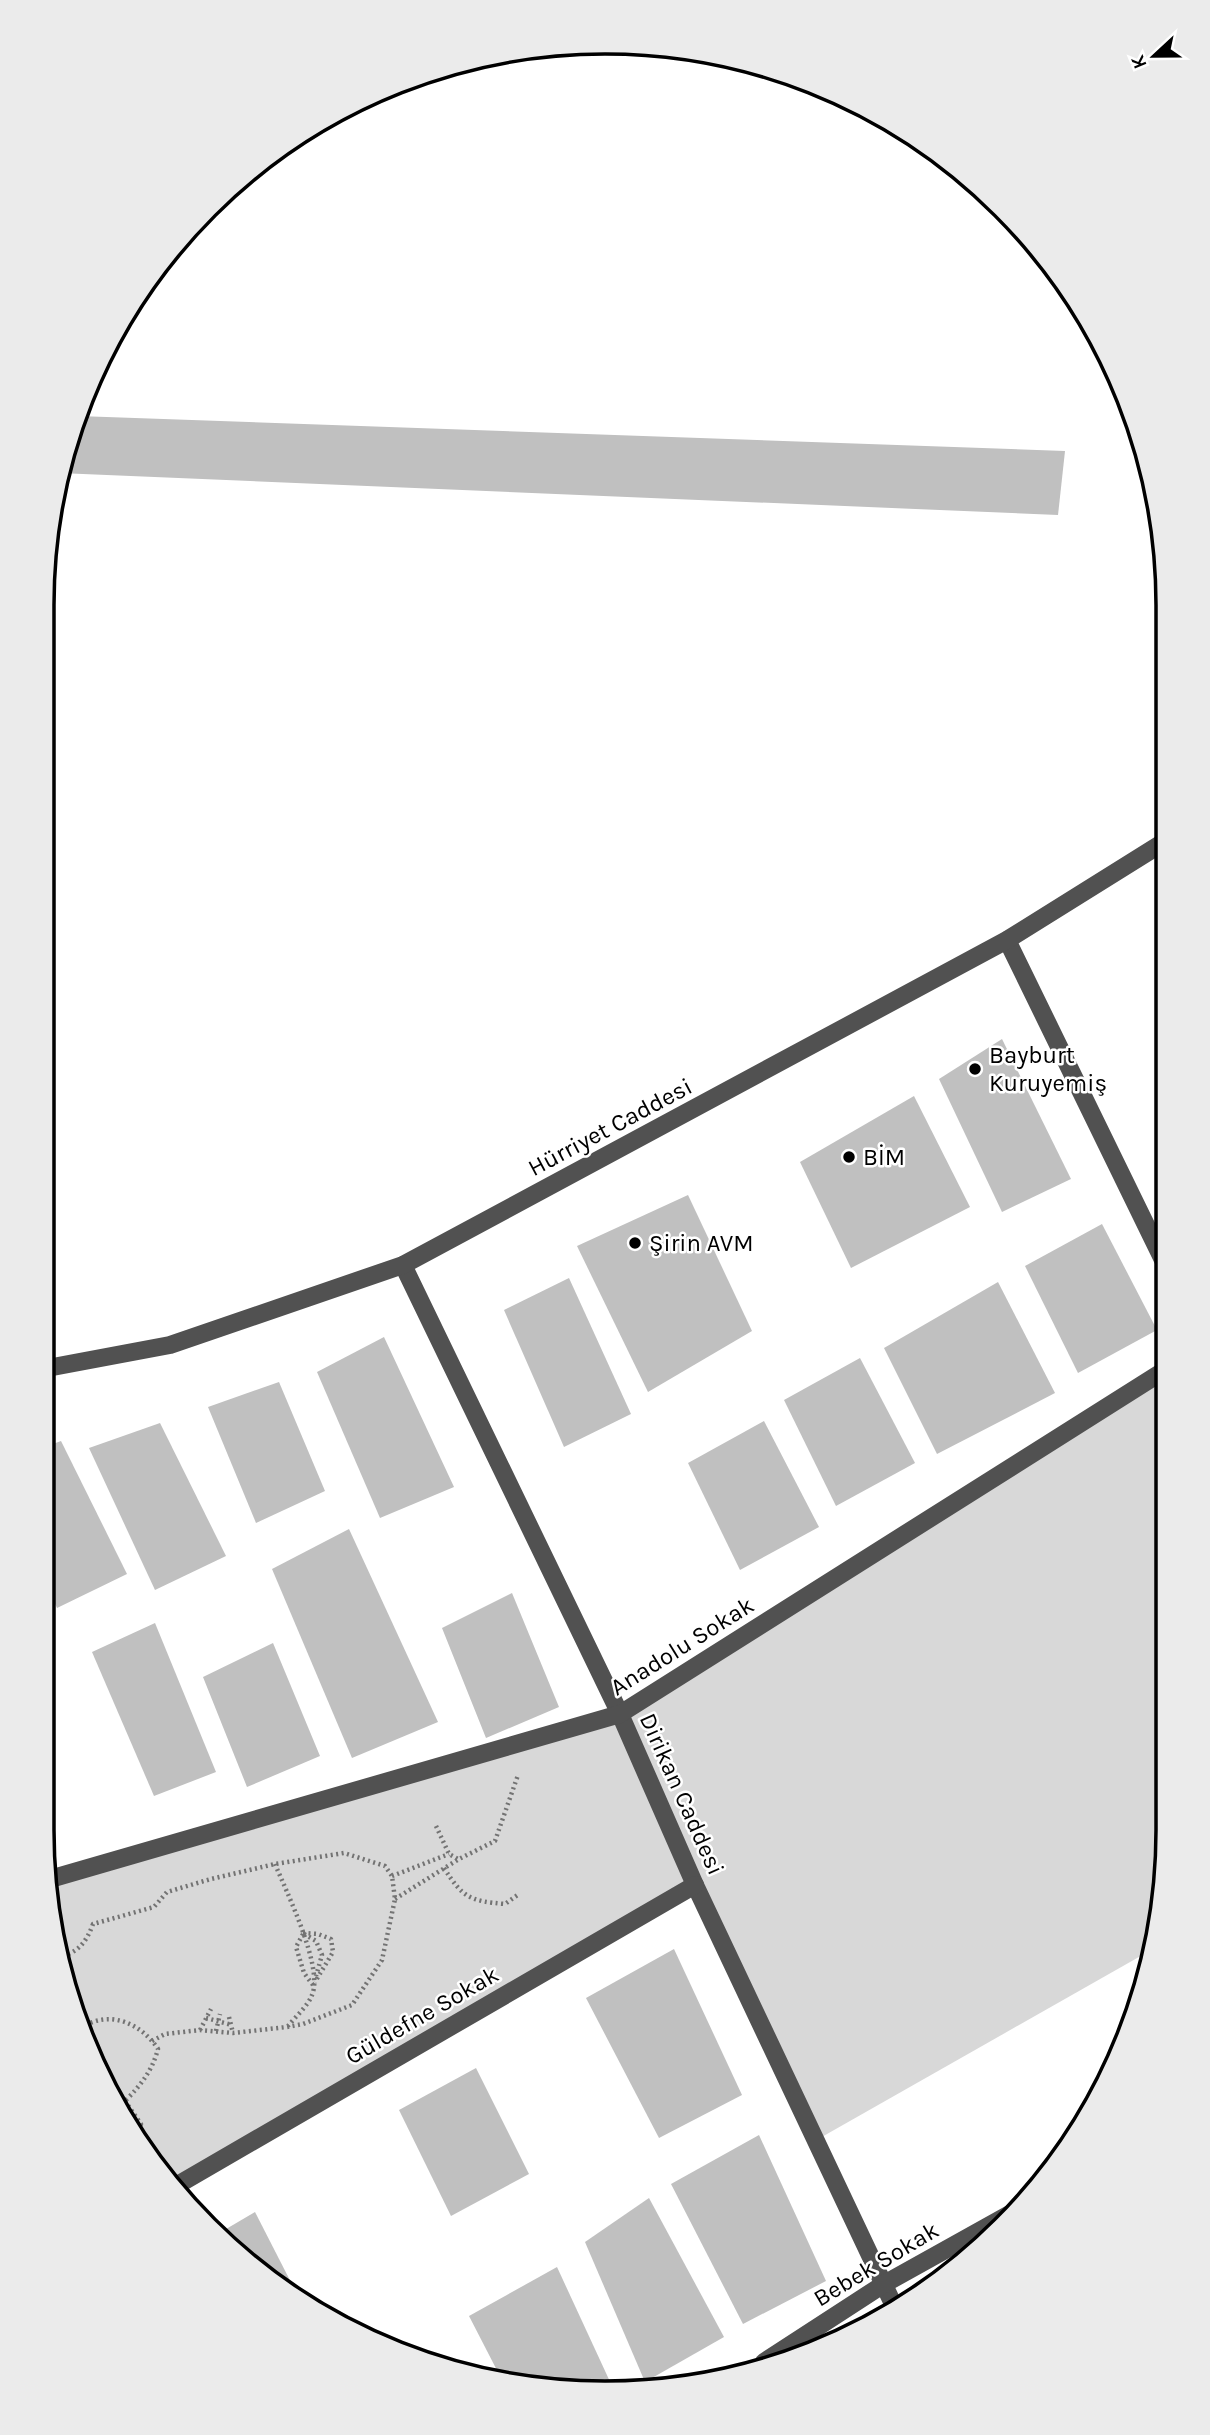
<svg xmlns="http://www.w3.org/2000/svg" width="1210" height="2435" viewBox="0 0 1210 2435" font-family="Karla,sans-serif">
<style>
.green{fill:#d8d8d8}
.building{fill:#c0c0c0}
.lines{fill:none;stroke-linecap:round;stroke-linejoin:round}
.path{stroke:#737373;stroke-width:4.5;stroke-dasharray:2 3.5;stroke-linecap:butt}
.minor{stroke:#515151;stroke-width:18}
.poi-dot{fill:#000;stroke:#fff;stroke-width:2.5}
.labels{text-anchor:middle;dominant-baseline:central;stroke-width:5;stroke-linejoin:round;paint-order:stroke}
.poi-label{font-size:24px;fill:#000;stroke:#fff;text-anchor:start}
.street-label{font-size:24px;fill:#000;stroke:#fff}
.rim{fill:none;stroke:#000;stroke-width:3.5}
</style>
<rect width="100%" height="100%" fill="#fff"/>
<g class="green">
<path d="M1165,1368L1167,1866L1153,1949L820,2138L622,1714Z"/>
<path d="M621,1715L694,1886L174,2187L159,2173L72,2011L50,1879Z"/>
</g>
<g class="building">
<path d="M78,416L1065,451L1058,515L59,473L61,460Z"/>
<path d="M1002,1039L1071,1179L1002,1212L939,1079Z"/>
<path d="M914,1096L970,1207L851,1268L800,1162Z"/>
<path d="M688,1195L752,1331L648,1392L577,1246Z"/>
<path d="M1102,1224L1157,1330L1078,1373L1025,1266Z"/>
<path d="M569,1278L631,1414L564,1447L504,1310Z"/>
<path d="M998,1282L1055,1393L937,1454L884,1348Z"/>
<path d="M384,1337L454,1487L380,1518L317,1372Z"/>
<path d="M860,1358L915,1463L836,1506L784,1400Z"/>
<path d="M279,1382L325,1491L256,1523L208,1407Z"/>
<path d="M764,1421L819,1527L740,1570L688,1463Z"/>
<path d="M160,1423L226,1556L155,1590L89,1448Z"/>
<path d="M61,1441L127,1574L57,1608L42,1576V1448Z"/>
<path d="M349,1529L438,1722L352,1758L272,1569Z"/>
<path d="M512,1593L559,1707L486,1738L442,1628Z"/>
<path d="M155,1623L216,1772L154,1796L92,1652Z"/>
<path d="M273,1643L320,1756L247,1787L203,1677Z"/>
<path d="M674,1949L742,2095L659,2138L586,1998Z"/>
<path d="M1152,1960L1149,1975L1147,1981L1140,1966Z"/>
<path d="M476,2068L529,2174L451,2216L399,2110Z"/>
<path d="M759,2135L826,2281L743,2324L671,2184Z"/>
<path d="M649,2198L724,2337L645,2382L585,2242Z"/>
<path d="M255,2212L299,2298L296,2300L221,2232Z"/>
<path d="M557,2267L612,2386L503,2382L469,2316Z"/>
</g>
<g class="lines">
<g class="path">
<path d="M436,1826L449,1854L458,1859"/>
<path d="M275,1864C286,1891 324,1968 312,1995C308,2006 295,2017 288,2026"/>
<path d="M444,1868C463,1898 470,1901 505,1904L519,1894"/>
<path d="M392,1876L449,1854"/>
<path d="M395,1899L459,1859L495,1841L518,1775"/>
<path d="M303,1933L318,1934L331,1939L333,1952L315,1982"/>
<path d="M303,1934L296,1947L304,1973L313,1985"/>
<path d="M304,1934L316,1941L322,1955L316,1976"/>
<path d="M63,1956C80,1951 87,1940 93,1924L154,1907L167,1892L211,1879L275,1864L344,1853L385,1866L392,1876L395,1899L382,1960L352,2005L303,2024L287,2027L233,2033L200,2030L165,2034L152,2041"/>
<path d="M229,2017L233,2033"/>
<path d="M206,2018L232,2025"/>
<path d="M81,2028C109,2009 141,2023 158,2049C152,2071 141,2085 125,2101H120"/>
<path d="M200,2030L211,2009"/>
<path d="M216,2031L220,2014"/>
<path d="M125,2101L141,2124L137,2133"/>
</g>
<g class="minor">
<path d="M1007,940L1165,1264"/>
<path d="M403,1265L620,1714L695,1885L894,2306"/>
<path d="M42,1369L170,1345L403,1265L1007,940L1164,842"/>
<path d="M50,1879L620,1714L1165,1370"/>
<path d="M174,2187L695,1885"/>
<path d="M764,2362L884,2284L1015,2211"/>
</g>
</g>
<g class="poi-dot">
<circle cx="975" cy="1069" r="7"/>
<circle cx="849" cy="1157" r="7"/>
<circle cx="635" cy="1243" r="7"/>
</g>
<g class="labels">
<g class="poi-label">
<text x="989" y="1055">Bayburt<tspan x="989" dy="28">Kuruyemiş</tspan></text>
<text x="863" y="1157">BİM</text>
<text x="649" y="1243">Şirin AVM</text>
</g>
<g class="street-label">
<text transform="translate(610 1127) rotate(-28)">Hürriyet Caddesi</text>
<text transform="translate(682 1646) rotate(-32)">Anadolu Sokak</text>
<text transform="translate(682 1794) rotate(66)">Dirikan Caddesi</text>
<text transform="translate(422 2015) rotate(-30)">Güldefne Sokak</text>
<text transform="translate(876 2264) rotate(-31)">Bebek Sokak</text>
</g>
</g>
<path d="M0 0H1210V2435H0ZM605 54H605A551 551 0 0 1 1156 605V1830A551 551 0 0 1 605 2381H605A551 551 0 0 1 54 1830V605A551 551 0 0 1 605 54Z" fill="#ebebeb" fill-rule="evenodd"/>
<path class="rim" d="M605 54H605A551 551 0 0 1 1156 605V1830A551 551 0 0 1 605 2381H605A551 551 0 0 1 54 1830V605A551 551 0 0 1 605 54Z"/>
<g transform="translate(1154 56) rotate(248)" stroke="#ffffff" stroke-width="5" paint-order="stroke">
<path d="M0-5L12 26L0 18L-12 26Z" fill="#000000"/>
<text y="-10" font-size="19" font-weight="bold" text-anchor="middle" fill="#000000">K</text>
</g>
</svg>
